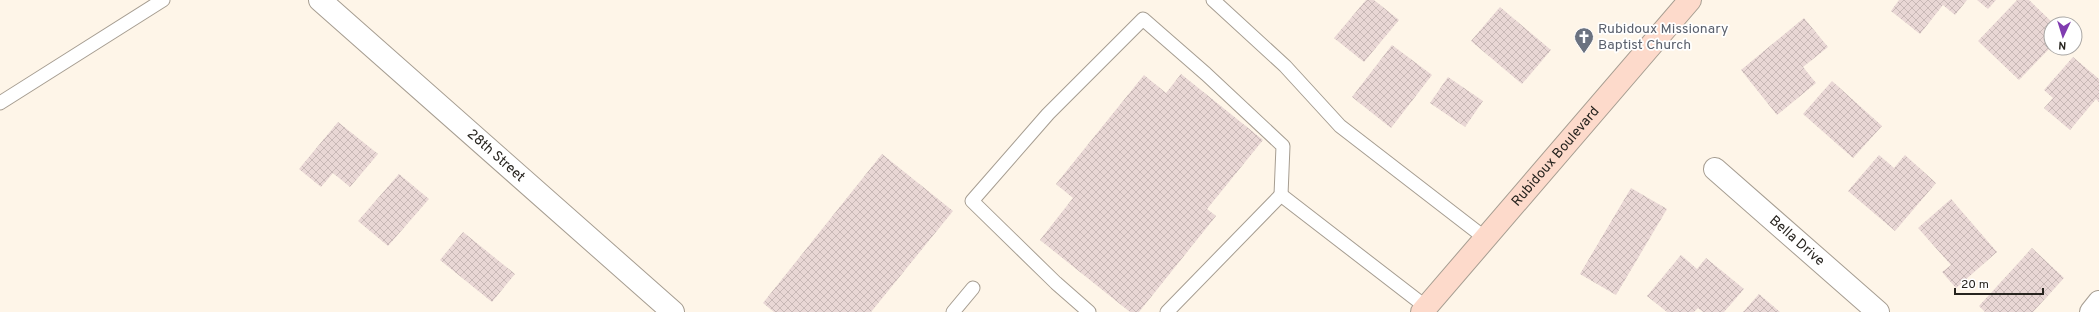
<svg xmlns="http://www.w3.org/2000/svg" width="2099" height="312" viewBox="0 0 2099 312" font-family="Overpass,sans-serif">
<style>
.building{fill:url(#building-cross-hatch)}
.lines{fill:none;stroke-linecap:round;stroke-linejoin:round}
.lane-casing{stroke:#a69d91;stroke-width:15}
.street-casing{stroke:#a69d91;stroke-width:24}
.secondary-casing{stroke:#a69d91;stroke-width:24}
.lane{stroke:#fff;stroke-width:13}
.street{stroke:#fff;stroke-width:22}
.secondary{stroke:#fddacb;stroke-width:22}
.labels{text-anchor:middle;dominant-baseline:central;stroke-width:3.5;stroke-linejoin:round;paint-order:stroke}
.worship-label{font-size:14px;fill:#5b616d;stroke:#fff;text-anchor:start}
.street-label{font-size:14px;fill:#27241f;stroke:#fff}
</style>
<defs>
<pattern id="building-cross-hatch" width="8" height="8" patternUnits="userSpaceOnUse"><rect width="8" height="8" fill="#e9d7d5"/><path d="M0 0l8 8M0 8l8-8" fill="none" stroke="#c8b8b6"/></pattern>
</defs>
<rect width="100%" height="100%" fill="#fef5e8"/>
<g class="building">
<path d="M1366,0H1374L1399,20L1364,62L1334,38Z"/>
<path d="M1899,0H1967L1955,15L1943,5L1920,34L1891,11Z"/>
<path d="M1977,0H1996L1988,9Z"/>
<path d="M2017,0H2029L2054,24H2051V47L2019,80L1978,41Z"/>
<path d="M1500,7L1551,50L1522,84L1471,41Z"/>
<path d="M1804,18L1828,47L1803,67L1816,83L1777,115L1741,70Z"/>
<path d="M1392,45L1432,75L1391,128L1352,97Z"/>
<path d="M2073,57L2099,79V102L2096,99L2070,130L2044,108L2053,98L2044,90Z"/>
<path d="M1181,74L1263,140L1207,209L1216,216L1139,312H1130L1040,240L1073,198L1056,184L1144,75L1166,93Z"/>
<path d="M1448,77L1483,101L1465,127L1430,103Z"/>
<path d="M1832,81L1882,126L1853,158L1803,114Z"/>
<path d="M338,122L378,154L350,187L333,173L321,187L299,169Z"/>
<path d="M882,154L953,211L871,312H774L763,303Z"/>
<path d="M1879,155L1894,168L1905,155L1936,183L1895,231L1848,191Z"/>
<path d="M399,174L429,199L388,246L358,221Z"/>
<path d="M1631,188L1667,209L1616,295L1580,274Z"/>
<path d="M1951,199L1997,252L1956,288L1942,272L1951,265L1918,228Z"/>
<path d="M463,232L515,274L492,302L440,260Z"/>
<path d="M2032,248L2064,278L2033,312H1985L1979,306Z"/>
<path d="M1681,255L1697,269L1706,258L1744,289L1724,312H1703L1698,308L1694,312H1667L1647,296Z"/>
<path d="M1759,294L1780,312H1743Z"/>
</g>
<g class="lines">
<defs>
<g id="lane">
<path d="M1213,0L1285,66L1340,126L1485,238"/>
<path d="M0,103L163,0"/>
<path d="M953,312L973,288"/>
<path d="M1089,312L1056,283L972,201L1048,114L1143,19L1206,74L1283,146L1281,195"/>
<path d="M1167,312L1281,195L1426,307"/>
</g>
<g id="street">
<path id="s1" d="M320,0L673,312"/>
<path id="s2" d="M1715,169L1878,312"/>
<path d="M2091,312L2099,302"/>
</g>
<g id="secondary">
<path id="s3" d="M1422,312L1690,0"/>
</g>
</defs>
<use href="#lane" class="lane-casing"/>
<use href="#street" class="street-casing"/>
<use href="#secondary" class="secondary-casing"/>
<use href="#lane" class="lane"/>
<use href="#street" class="street"/>
<use href="#secondary" class="secondary"/>
</g>
<defs>
<symbol id="church-pin" viewBox="-11 -11 22 30"><path d="M0 17L-7.5 6A9.5 9.5 0 1 1 7.5 6Z" fill="#6b7280" stroke="#fff"/><path d="M-1.2-6h2.4v3.5h3.3v2.4h-3.3V6h-2.4V-.1h-3.3v-2.4h3.3Z" fill="#fff"/></symbol>
</defs>
<g fill-rule="evenodd">
<use href="#church-pin" x="1573" y="26" width="22" height="30"/>
</g>
<g class="labels">
<g class="worship-label">
<text x="1598" y="29">Rubidoux Missionary<tspan x="1598" dy="16">Baptist Church</tspan></text>
</g>
<g class="street-label">
<text stroke="none"><textPath href="#s1" startOffset="235">28th Street</textPath></text>
<text stroke="none"><textPath href="#s3" startOffset="205">Rubidoux Boulevard</textPath></text>
<text stroke="none"><textPath href="#s2" startOffset="109">Bella Drive</textPath></text>
</g>
</g>
<g transform="translate(2063 36) rotate(184)"><circle r="19" fill="#ffffff" stroke="#a9a7a5"/>
<path d="M0-3L7 15L0 10L-7 15Z" fill="#803cb0"/>
<text y="-6" font-size="11" font-weight="bold" text-anchor="middle" fill="#27241f">N</text>
</g>
<path d="M1955 288v6h88v-6" fill="none" stroke="#27241f" stroke-width="2"/>
<text x="1961" y="288" font-size="12" fill="#27241f" stroke="#ffffff" stroke-width="3" paint-order="stroke">20 m</text>
</svg>
